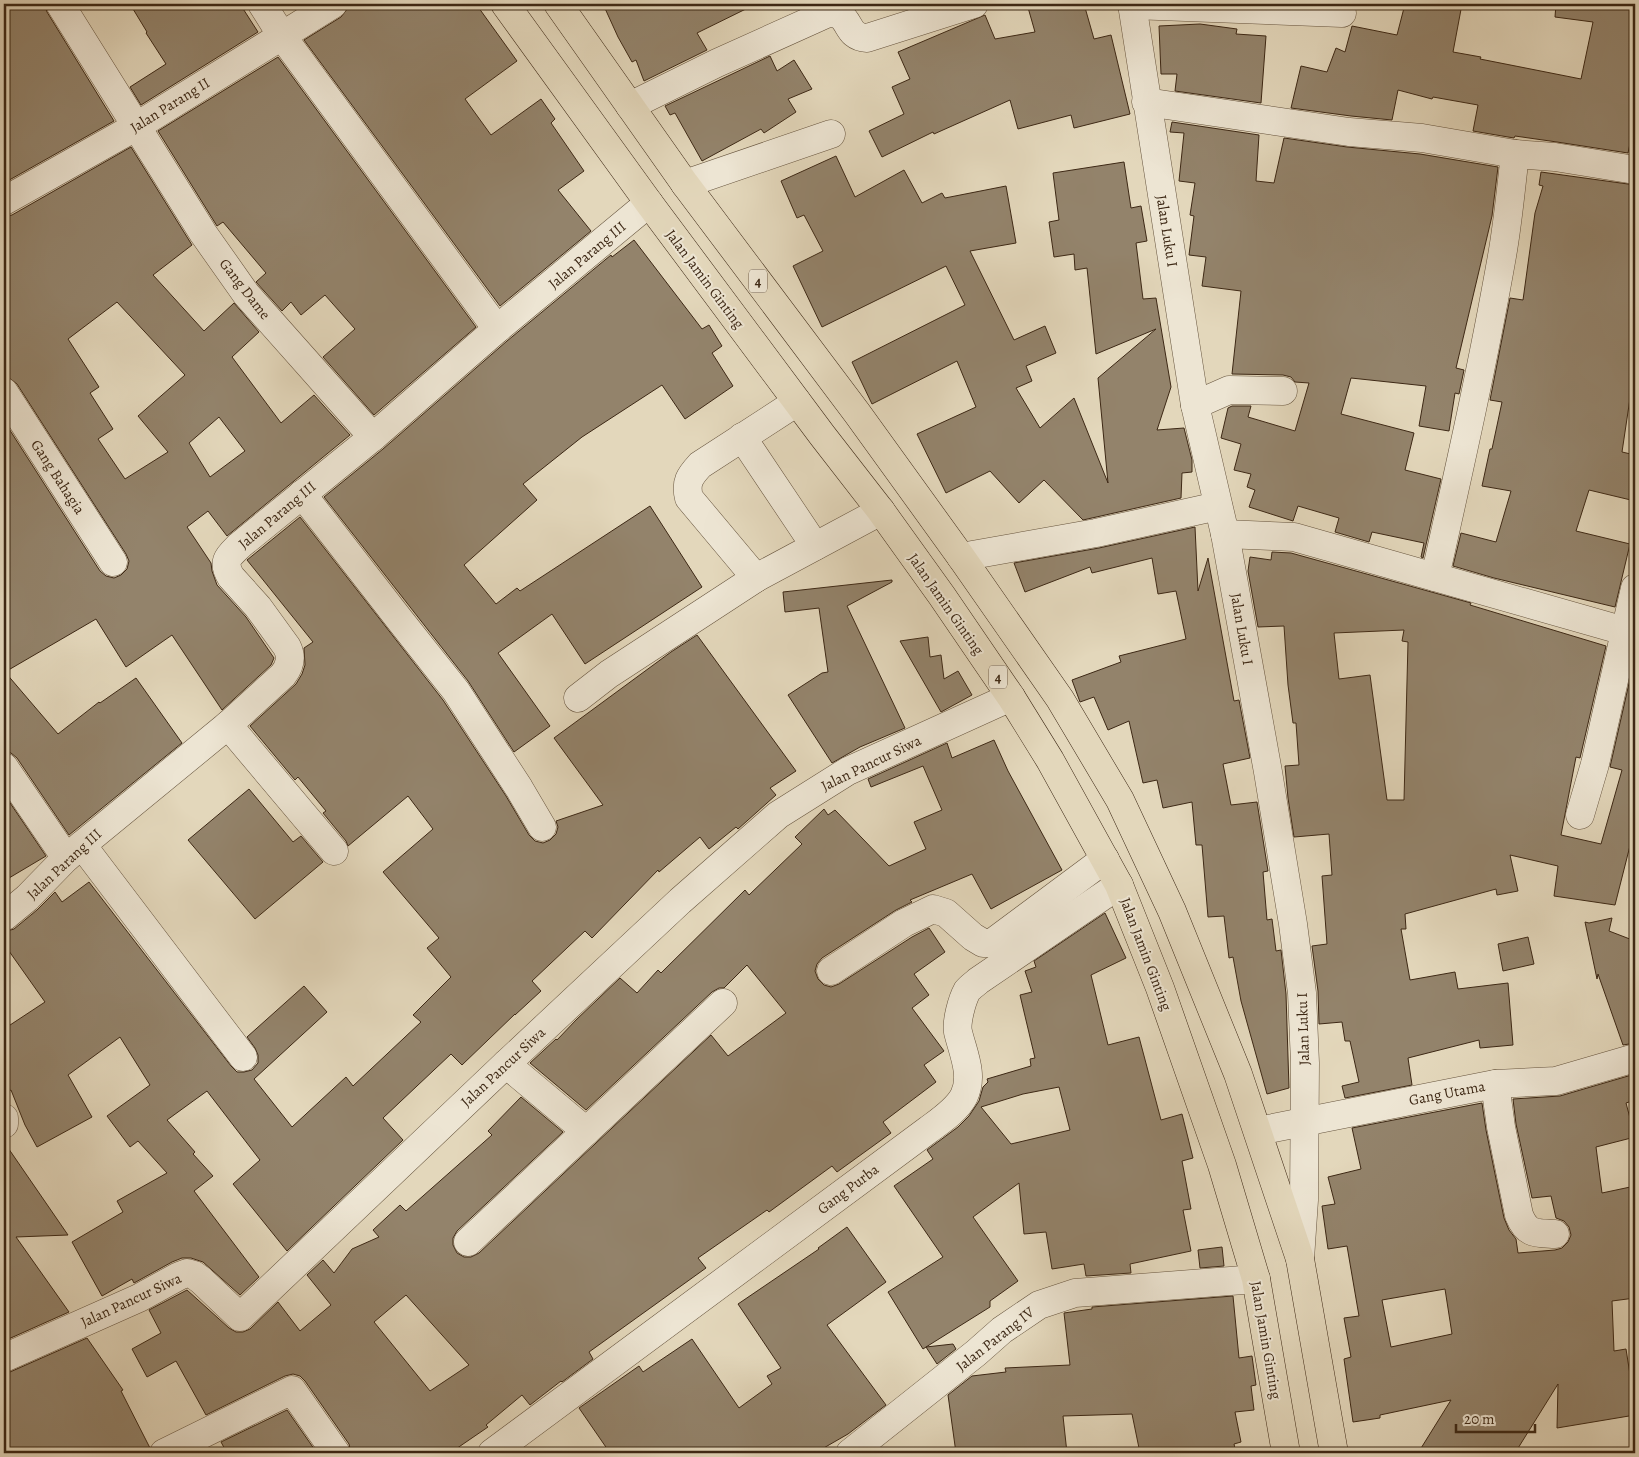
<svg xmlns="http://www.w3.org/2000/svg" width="1639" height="1457" viewBox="0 0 1639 1457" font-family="Alegreya,serif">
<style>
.building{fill:#93836b;stroke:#3d2815;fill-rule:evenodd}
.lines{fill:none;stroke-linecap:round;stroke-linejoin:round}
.minor-casing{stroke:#66543e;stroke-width:29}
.highway-casing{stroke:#3d2815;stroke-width:29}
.minor{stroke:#ede5d3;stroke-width:28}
.highway{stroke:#e3d7bb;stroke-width:28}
.labels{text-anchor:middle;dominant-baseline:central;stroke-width:4;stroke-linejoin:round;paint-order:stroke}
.shield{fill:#ede5d3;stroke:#72614e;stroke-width:1}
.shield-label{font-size:14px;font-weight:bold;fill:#3d2815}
.street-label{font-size:15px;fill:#3d2815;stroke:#ede5d3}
</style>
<rect width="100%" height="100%" fill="#e3d7bb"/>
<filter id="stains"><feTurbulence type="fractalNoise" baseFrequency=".004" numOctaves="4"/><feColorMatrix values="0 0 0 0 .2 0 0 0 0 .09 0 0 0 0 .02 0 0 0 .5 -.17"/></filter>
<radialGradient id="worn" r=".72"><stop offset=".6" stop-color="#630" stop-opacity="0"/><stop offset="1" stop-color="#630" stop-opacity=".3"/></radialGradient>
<g class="building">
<path d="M4,4H44L47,12L114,121L4,183Z"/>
<path d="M130,4H240L258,32L141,105L130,87L166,64L146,33L147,32Z"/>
<path d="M351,4H476L517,61L465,99L491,135L541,99L555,119L551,123L584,171L558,190L591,231L500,306L304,40L341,17Z"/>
<path d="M603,4H756L697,33L707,50L644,81L636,60L632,62L618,37Z"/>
<path d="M1027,4H1084L1094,39L1111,35L1130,114L1074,128L1071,115L1018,129L1010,100L934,134L933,132L882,157L869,131L904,114L892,87L910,79L898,52L985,15L995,39L1035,32Z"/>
<path d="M1405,4H1462L1453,52L1481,57L1480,59L1581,79L1593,22L1555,17L1556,4H1635V120L1628,153L1557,142L1515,136L1514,138L1473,131L1478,105L1433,97L1432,99L1398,90L1392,120L1351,116L1291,108L1301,66L1327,72L1336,48L1345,52L1352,26L1397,35Z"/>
<path d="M1200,24L1237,29L1236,34L1266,36L1261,103L1175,91L1177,74H1161L1159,26Z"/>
<path d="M770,56L777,71L794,60L812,89L788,99L796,112L764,133L761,129L702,161L675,113L670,115L665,106Z"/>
<path d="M278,57L476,327L374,415L323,357L355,329L325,295L301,315L291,302L282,311L256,282L266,273L223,222L217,226L158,131Z"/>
<path d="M1172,122L1259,135L1256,181L1274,183L1284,138L1347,147L1420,154L1498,167L1492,216L1456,368L1464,370L1459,394L1455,393L1449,431L1419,426L1426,386L1351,378L1341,414L1414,433L1405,470L1441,479L1423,558L1421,557L1424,543L1372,532L1369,542L1335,532L1339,518L1298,506L1293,521L1249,507L1255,490L1247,487L1251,474L1234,470L1241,444L1221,438L1228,408L1232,406H1251L1248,417L1295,431L1309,383L1295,382L1291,377L1283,375L1232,374L1241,291L1202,286L1206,257L1189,255L1194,216L1190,215L1195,183L1179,181L1184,133L1170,132Z"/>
<path d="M131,147L192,245L153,275L204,331L234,303L259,332L232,357L281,423L314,395L350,435L227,536L208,511L187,527L211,563L212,571L217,585L246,617L274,658L271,665L222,710L172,635L126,667L96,619L5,672L58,734L99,702L100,703L136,678L182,743L69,835L17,758L11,753L4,752V421L100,571L106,576L114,578L121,575L127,569L129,561L126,554L17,384L9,378L4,369V217L12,215ZM117,302L185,375L138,416L168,452L125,479L98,439L113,429L90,393L99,387L68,339ZM219,417L245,451L210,477L189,443Z"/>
<path d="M836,156L855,197L904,170L922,203L942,193L945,198L1006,186L1016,243L970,251L1014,340L1045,326L1056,353L1026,366L1032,381L1016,388L1040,428L1074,398L1108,483L1098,378L1156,329L1096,354L1087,268L1075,270L1074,254L1054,257L1049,222L1059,220L1053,173L1124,162L1131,208L1141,206L1147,241L1136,243L1143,299L1156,298L1171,387L1157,430L1184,428L1192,460V472L1182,473L1181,498L1083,520L1044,480L1019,503L990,471L946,493L917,434L976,407L957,361L872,404L852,362L965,305L946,266L822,327L793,266L823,251L804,215L797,218L781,181Z"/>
<path d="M1541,172L1635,185V386L1632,385L1622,452L1635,455V501L1589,490L1576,531L1630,544L1615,607L1494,578L1453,566L1461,533L1496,542L1511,491L1482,486L1490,449H1492L1502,402L1490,400L1510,298L1523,300L1535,213L1543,186L1539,185Z"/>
<path d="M634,240L702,329L709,325L722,346L712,353L733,386L685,419L662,385L582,437L523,484L537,500L464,565L496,604L517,588L520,591L650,506L702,587L585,664L552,614L498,653L550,726L514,752L468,681L324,497L383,449L507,341L611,255L612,257Z"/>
<path d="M300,517L443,700L506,796L529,835L535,841L543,843L550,840L556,834L558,827L556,821L603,805L554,738L671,652L697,635L796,771L770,788L776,795L738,829L736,827L709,849L700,837L659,872L658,870L592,938L585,931L532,981L541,991L515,1015V1014L462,1065L451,1054L383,1118L403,1140L287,1251L233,1184L260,1160L207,1091L167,1120L195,1152L193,1154L213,1176L194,1191L259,1277L240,1295L203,1262L191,1258H182L172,1262L134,1283L132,1279L102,1296L72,1242L123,1212L117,1201L167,1173L138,1141L130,1147L107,1116L150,1085L120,1037L68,1075L92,1117L37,1147L25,1125L11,1090L4,1093V1029L45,1002L4,944V932L14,929L37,910L55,892L62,902L89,882L231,1066L237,1072H244L252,1070L258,1063V1055L255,1048L247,1037L304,986L327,1012L254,1079L292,1127L346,1077L353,1086L421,1022L413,1015L451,977L427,948L439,938L383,872L433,829L408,796L348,846L346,841L323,813L326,811L298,777L295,780L250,726L296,684L302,674L305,665L304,648L313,642L247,560Z"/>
<path d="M1195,527L1198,591L1208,558L1234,701L1239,700L1250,758L1223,764L1231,805L1257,802L1268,871L1263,872L1267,920L1272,919L1276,951L1281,950L1286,994L1289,1088L1267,1094L1241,1001L1233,957L1229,958L1224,916L1208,917L1202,845H1196L1192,802L1163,808L1157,780L1143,783L1129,721L1108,730L1094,697L1080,702L1072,680L1121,662L1119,656L1186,639L1176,591L1158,594L1152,558L1092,573L1090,567L1025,592L1014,563L1099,548Z"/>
<path d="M1272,552L1291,553L1471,603L1470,605L1606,646L1580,758L1576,757L1561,835L1601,844L1622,770L1610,767L1635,657V826L1615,905L1554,896L1558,866L1510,855L1518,891L1497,895L1496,889L1405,914L1406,929H1401L1410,980L1455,972L1458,989L1508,983L1513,1045L1480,1048L1479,1040L1408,1058L1412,1085L1345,1098L1342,1086L1359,1082L1350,1041H1345L1342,1022L1319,1024L1318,991L1312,946L1327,944L1322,876L1332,875L1329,834L1294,837L1288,798L1285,766L1299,765L1296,723H1293L1288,685L1284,626L1258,627L1248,571L1250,557L1271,560ZM1404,630L1402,641L1408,642L1404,800H1387L1370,675L1339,679L1334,633Z"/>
<path d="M892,580V582L847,606L905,728L860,747L832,763L788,695L822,673L828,672L819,608L785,612L783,592Z"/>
<path d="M928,637L930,657L941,655L944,679L958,671L972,695L941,712L900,641Z"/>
<path d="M994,740L1008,771L1062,870L991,909L972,874L910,900L912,902L896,910L822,958L817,964L815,971L818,979L824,985L831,987L839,984L912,937L929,928L945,952L914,974L929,995L912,1008L944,1051L924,1065L936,1082L883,1122L891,1133L837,1172L832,1166L769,1212L767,1210L698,1258L706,1268L589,1352L593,1359L562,1382L561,1381L530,1405L522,1395L486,1425L488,1427L450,1453H351L349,1444L305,1381L300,1376L293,1374L285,1376L206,1415L176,1361L147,1377L132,1349L161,1333L149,1310L187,1290L229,1328L236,1332H243L250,1329L278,1302L300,1331L331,1305L307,1275L323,1260L334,1273L352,1249L379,1237L373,1230L400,1205L406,1211L492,1135L488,1131L521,1097L563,1132L457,1231L453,1238V1245L457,1253L464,1257H471L479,1253L711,1035L728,1056L786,1013L747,965L724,988H719L712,992L586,1110L530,1063L556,1039L557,1040L576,1020L620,978L637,993L658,970L661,973L745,890L749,895L802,844L795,837L824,809L828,815L835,810L889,866L926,849L914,822L942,810L923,766L871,787L868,779L947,743L952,758ZM406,1295L469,1365L430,1391L374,1322Z"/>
<path d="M249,789L293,842L301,836L323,862L255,919L188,840Z"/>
<path d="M4,794L46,856L4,881Z"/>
<path d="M1105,913L1126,958L1091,975L1108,1045L1139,1037L1161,1120L1182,1114L1193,1158L1182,1161L1191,1209L1183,1210L1191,1251L1130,1264L1131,1273L1086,1276L1084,1264L1052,1269L1046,1232L1024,1234L1019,1183L973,1217L1018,1281L990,1301V1307L926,1347L953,1344L956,1349L937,1364L926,1347L923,1349L888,1292L943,1257L894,1186L933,1159L927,1150L958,1127L969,1116L979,1101L983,1087L988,1082L987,1079L1031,1066L1030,1059L1035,1058L1020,995L1032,992L1025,971L1036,967L1034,961ZM1059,1087L1070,1130L1011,1144L981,1107L1023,1094Z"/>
<path d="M1612,918L1609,931L1635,941V1043L1623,1045L1598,974L1597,979L1585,922L1589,923Z"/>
<path d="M1528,937L1534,964L1503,971L1498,944Z"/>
<path d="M1635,1074V1100L1626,1103L1635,1137L1596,1147L1602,1193L1635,1186V1298L1612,1301L1614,1351L1626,1349L1631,1381L1635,1380V1415L1557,1428L1558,1384L1515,1453H1418L1451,1400L1380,1415V1418L1353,1422L1344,1359L1351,1357L1344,1318L1359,1316L1347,1246L1328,1249L1322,1206L1335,1204L1328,1177L1361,1169L1352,1128L1482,1103L1486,1130L1504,1218L1509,1230L1516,1239L1518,1253L1555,1250L1562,1248L1568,1242L1571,1235L1569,1227L1564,1221L1556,1218L1551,1196L1532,1198L1516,1124L1513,1099L1560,1096ZM1445,1289L1452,1334L1391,1347L1382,1300Z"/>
<path d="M4,1142L68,1235L16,1237L69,1312L4,1341Z"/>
<path d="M847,1227L886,1282L827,1325L886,1405L848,1434L815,1453H610L579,1408L639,1366L643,1372L692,1339L739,1408L772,1384L767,1376L781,1368L738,1304L819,1249L818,1248Z"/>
<path d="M1222,1247L1224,1266L1200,1268L1198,1250Z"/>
<path d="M1233,1296L1239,1358L1252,1356L1256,1385L1251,1386L1254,1410L1235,1412L1241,1442L1234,1444L1236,1453H1140L1132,1414L1063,1416L1067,1453H956L948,1395L972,1376L1006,1372L1005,1368L1070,1365L1064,1313L1092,1309V1307Z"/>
<path d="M87,1338L123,1390L121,1391L150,1448L149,1453H4V1373L10,1372Z"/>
<path d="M287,1410L317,1453H227L221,1442Z"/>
</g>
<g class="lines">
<defs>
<g id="minor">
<path d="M60,4L203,233L246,294L373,437"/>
<path d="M262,4L282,36L497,329"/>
<path d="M1132,4L1195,405L1225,534L1268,772L1293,924L1302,993L1305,1063L1304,1200L1300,1259"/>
<path d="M1132,5L1342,13"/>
<path d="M1146,102L1349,132L1422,138L1515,154L1555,157L1635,170"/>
<path d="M630,106L717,63L828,13C853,12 843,37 867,38L974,4"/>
<path d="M685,184L831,134"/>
<path d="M4,201L137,126L333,4"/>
<path d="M4,392L113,562"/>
<path d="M1195,405L1229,390L1283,391"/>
<path d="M742,437L815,546"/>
<path d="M302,494L399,619L456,691L519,788L542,827"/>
<path d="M1225,534L1294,537L1635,634"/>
<path d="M961,557L1096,533L1218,506"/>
<path d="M1435,577C1459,470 1483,364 1502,256C1508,222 1511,188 1515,154"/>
<path d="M756,578L689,498C685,482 690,476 700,465L797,402"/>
<path d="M578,698L609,674L756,578L881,511"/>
<path d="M228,725L334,851"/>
<path d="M4,767L66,858"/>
<path d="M1580,815L1595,764L1635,588"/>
<path d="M82,845L243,1057"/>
<path d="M4,917L27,898L66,858L228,725L283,675C290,666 292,657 287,647L258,607L231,577C221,561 229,556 240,545L373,437L497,329L649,203"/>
<path d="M831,971L904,923L933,909L946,913L973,937L983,943H992L1105,859"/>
<path d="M506,1064L586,1131"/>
<path d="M1495,1084L1501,1127L1519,1215C1527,1235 1536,1233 1555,1234"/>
<path d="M4,1118V1124"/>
<path d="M1258,1131L1495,1084L1556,1081L1635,1058"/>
<path d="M468,1242L723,1003"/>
<path d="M4,1358L139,1298L179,1276L187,1273L194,1275L201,1280L240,1317L506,1064L680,901L778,815L848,771L1011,697"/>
<path d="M164,1453L292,1390L336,1453"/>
<path d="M492,1453L928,1130C940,1121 957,1110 964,1096C974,1075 963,1053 958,1032C956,1022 962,1000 967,991C970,987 975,984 978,981L1119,885"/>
<path d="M850,1453L976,1353L1002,1330L1039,1305L1075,1293L1256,1279"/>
</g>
<g id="highway">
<path d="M505,4L649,203L822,435L881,511L942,596L1011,697L1050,760L1119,885L1160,988L1222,1165L1256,1279L1286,1453"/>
<path d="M558,4L685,184L857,413L961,557L1060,699L1120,800L1172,911L1238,1074L1300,1259L1334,1453"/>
</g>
</defs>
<use href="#minor" class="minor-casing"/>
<use href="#highway" class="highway-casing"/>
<use href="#minor" class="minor"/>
<use href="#highway" class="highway"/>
</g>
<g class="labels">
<g class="shield">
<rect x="749" y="269.5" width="18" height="23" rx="4"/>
<rect x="989" y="665.5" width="18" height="23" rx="4"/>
</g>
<g class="shield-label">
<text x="758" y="281">4</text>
<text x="998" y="677">4</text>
</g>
<g class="street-label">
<text transform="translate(170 105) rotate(-32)">Jalan Parang II</text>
<text transform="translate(1167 231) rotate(81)">Jalan Luku I</text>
<text transform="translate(587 255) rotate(-40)">Jalan Parang III</text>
<text transform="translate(705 279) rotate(53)">Jalan Jamin Ginting</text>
<text transform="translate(245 289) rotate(52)">Gang Dame</text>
<text transform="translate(58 477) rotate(57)">Gang Bahagia</text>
<text transform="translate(277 515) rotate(-40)">Jalan Parang III</text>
<text transform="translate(946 604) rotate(55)">Jalan Jamin Ginting</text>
<text transform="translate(1242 629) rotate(80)">Jalan Luku I</text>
<text transform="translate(871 763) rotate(-26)">Jalan Pancur Siwa</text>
<text transform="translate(64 864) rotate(-43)">Jalan Parang III</text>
<text transform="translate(1146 954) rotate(69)">Jalan Jamin Ginting</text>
<text transform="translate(1303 1029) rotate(-92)">Jalan Luku I</text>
<text transform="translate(503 1067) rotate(-43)">Jalan Pancur Siwa</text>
<text transform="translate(1447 1093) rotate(-11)">Gang Utama</text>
<text transform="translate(848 1189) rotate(-37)">Gang Purba</text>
<text transform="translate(131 1300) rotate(-25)">Jalan Pancur Siwa</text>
<text transform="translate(995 1339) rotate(-38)">Jalan Parang IV</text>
<text transform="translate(1266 1340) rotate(80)">Jalan Jamin Ginting</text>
</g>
</g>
<rect width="1639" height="1457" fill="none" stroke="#e3d7bb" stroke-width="20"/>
<rect x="5" y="5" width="1629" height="1447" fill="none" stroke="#3d2815" stroke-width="2.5"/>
<rect x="10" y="10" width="1619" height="1437" fill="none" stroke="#3d2815"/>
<path d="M1456 1424v8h79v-8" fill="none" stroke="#3d2815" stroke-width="2.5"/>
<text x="1464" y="1424" font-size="15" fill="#3d2815" stroke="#ede5d3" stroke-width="4" paint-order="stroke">20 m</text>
<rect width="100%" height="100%" filter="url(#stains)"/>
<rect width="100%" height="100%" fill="url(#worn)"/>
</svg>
